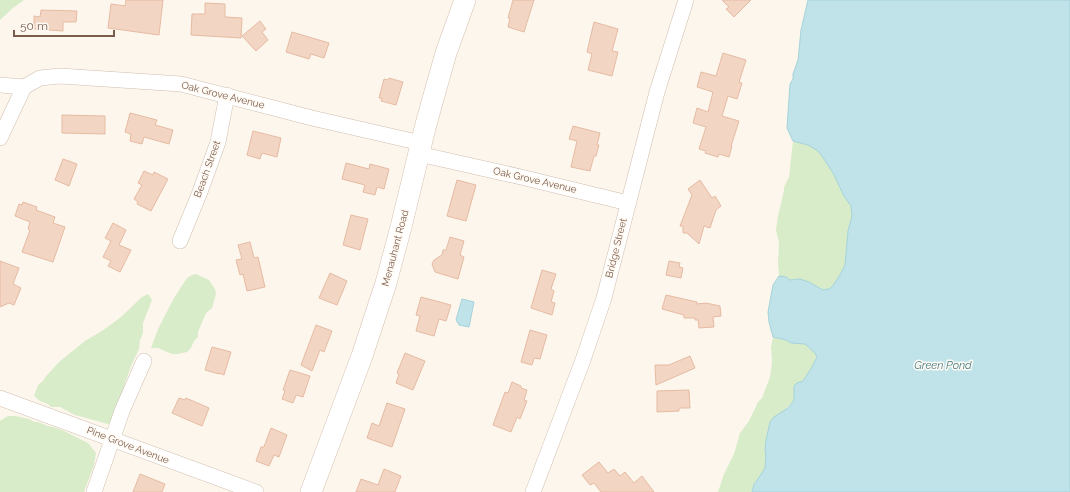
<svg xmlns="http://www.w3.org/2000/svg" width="1070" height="492" viewBox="0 0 1070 492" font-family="Raleway,sans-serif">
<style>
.green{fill:#d8ecc9}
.water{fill:#bfe3e8;stroke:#a5d3da}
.building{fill:#f3d5c3;stroke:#e6bba3}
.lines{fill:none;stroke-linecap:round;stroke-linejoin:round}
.minor-casing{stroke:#d1beb0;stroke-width:16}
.secondary-casing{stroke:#d6c0b0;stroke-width:22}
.minor{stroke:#fff;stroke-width:15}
.secondary{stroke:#fff;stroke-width:21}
.labels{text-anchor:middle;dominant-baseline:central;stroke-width:3;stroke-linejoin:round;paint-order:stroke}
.street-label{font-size:10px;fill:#7a5c4d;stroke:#fffaf3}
.water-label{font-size:11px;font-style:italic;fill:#437c86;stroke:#fffaf3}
</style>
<rect width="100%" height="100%" fill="#fdf6ec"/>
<g class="green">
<path d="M0,0H24L13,8L0,20Z"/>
<path d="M793,141L808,145L818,151L822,156L833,173L844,196L851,206L852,216L848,231L845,265L841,275L832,287L829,289L823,290L809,282L800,279L790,280L786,277L779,276L778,263L779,243L776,230L778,216L784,191V187L789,177Z"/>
<path d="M196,274L209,280L215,289L216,294L212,308L206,313L198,332V337L194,341L191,348L187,352L177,354H172L158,348H151L158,329L174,298L187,278L192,275Z"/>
<path d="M148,294L152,300L143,323V333L140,340L139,349L131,366L124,386L122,396L113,422L108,424L75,415L60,407H51L48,404L40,401L34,396L38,385L43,381L46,376L51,371L59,362L85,341L105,329L121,317L142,297Z"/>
<path d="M773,337L786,340L791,343L805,344L815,353L817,357L812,367L803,381L797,383L794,400L768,429L766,440L765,450L766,455L765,468L758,479L754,484L752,492H718L724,474L734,454L740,433L749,421L758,402L762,398L770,377L772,362L771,347Z"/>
<path d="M8,416H15L29,419L34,422H38L48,426L53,427L62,430L88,443L96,453L94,465L84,492H0V421Z"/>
</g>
<g class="water">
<path d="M808,0H1070V492H752L754,484L758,479L765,468L766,455L765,450L766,440L770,422L774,417L788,408L794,400V386L797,383L803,381L812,367L817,357L815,353L805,344L791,343L786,340L773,337L769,322L768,312L773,285L779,276L786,277L790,280L800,279L809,282L823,290L829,289L832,287L840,275L845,265L848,231L852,216L851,206L844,196L833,173L822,156L818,151L808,145L793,141L787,128L790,84L793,79V74L798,60L801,30Z"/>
<path d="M462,299L474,302L469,327L459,325L456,320Z"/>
</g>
<g class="building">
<path d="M126,0H163L159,35L108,28L111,4L125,6Z"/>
<path d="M513,0H534L524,32L508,27L510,18H508Z"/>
<path d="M722,0H751L734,17L726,9L729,7Z"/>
<path d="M205,3L225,4V17L242,18L241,38L191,35L192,14H205Z"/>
<path d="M41,10L77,11L76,22H63V31L34,29V16L40,17Z"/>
<path d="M260,21L266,29L262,32L268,40L256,51L242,36Z"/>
<path d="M594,22L618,29L612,51L618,52L612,76L588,70L592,54L587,52Z"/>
<path d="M292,32L329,43L324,58L311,54L309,59L286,52Z"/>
<path d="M723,53L746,60L739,82L742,83L737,99L728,96L722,116L739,121L731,146H732L729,157L719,154L718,157L705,153L706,151L699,149L706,127L693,123L697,108L708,112L713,92L697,87L701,72L716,76Z"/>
<path d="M389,78L403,82L396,105L381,101L382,98H379L384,79L388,80Z"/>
<path d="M130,113L157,120L155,125L173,130L169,144L144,137L142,144L130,141L131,134L125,132Z"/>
<path d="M62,115L105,116V134L62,133Z"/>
<path d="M573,126L600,133L597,145H599L596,156H594L590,171L571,167L577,141L569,139Z"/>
<path d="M253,131L281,138L277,157L262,153L260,159L247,155Z"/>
<path d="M63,159L77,164L69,186L55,180Z"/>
<path d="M346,163L369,169L370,164L389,169L384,189L377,187L375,195L363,192L365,185L342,179Z"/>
<path d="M144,171L153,175L154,172L168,179L151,211L137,204L138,202L134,199L142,185L138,183Z"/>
<path d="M457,180L476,185L466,221L447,216Z"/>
<path d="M700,180L712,198L715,196L721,206L716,210L710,228L704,226L699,244L687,233H683V226H680L692,195L688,189Z"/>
<path d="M23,202L37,207L36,210L55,217L53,223L65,227L53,262L22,252L30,230L28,229L30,222L15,216L19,204L22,205Z"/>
<path d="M351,215L368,219L360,250L343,245Z"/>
<path d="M113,223L126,230L119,245L131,250L120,272L108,266L111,261L103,257L111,241L105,238Z"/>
<path d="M450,237L464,241L460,255L464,257L458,279L435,272L432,264L434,260L442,255L443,250H446Z"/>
<path d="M250,242L254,258L258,257L265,287L247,291L243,274L240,275L236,260L242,259L238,245Z"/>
<path d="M0,261L19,268L13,284L21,288L14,305L9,303L0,307Z"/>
<path d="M669,261L680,263L679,267L683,268L681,278L666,275Z"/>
<path d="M542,270L556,274L551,289L554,291L551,302L555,303L552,315L531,308Z"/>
<path d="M330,273L347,281L337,305L319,298Z"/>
<path d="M666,295L697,302V304L706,303L720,306L721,316L713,317L714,327L699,328L698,320H695V318H684V315L662,309Z"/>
<path d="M421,297L451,305L446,321L439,319L434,336L416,331L420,316L416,315Z"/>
<path d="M316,325L332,331L324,352L320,350L312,371L301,365Z"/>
<path d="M530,330L547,335L540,359L534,358L532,365L521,362Z"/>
<path d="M212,347L231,352L224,375L219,373V374L205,370Z"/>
<path d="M405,353L425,361L413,390L396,383L399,374L397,373Z"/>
<path d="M690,356L695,368L656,385L655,365H669Z"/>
<path d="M290,370L310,376L303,397L296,395L293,403L282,399L285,391L283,390Z"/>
<path d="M512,382L521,386V388L527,390L524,400L527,401L520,419L517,417L511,432L493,425L505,392L508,393Z"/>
<path d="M689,390L690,408H679V411L657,412V391Z"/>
<path d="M179,398L185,400L186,398L209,408L202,426L172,413Z"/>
<path d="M387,403L405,409L392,447L367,438L372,423L379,426Z"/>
<path d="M271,428L287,435L279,457L274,455L269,466L256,461L261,447H264Z"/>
<path d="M599,462L608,473L614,469L620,476L625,472L634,483L642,476L654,492H601L594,483L590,485L582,475Z"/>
<path d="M384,469L401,476L395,492H356L361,479L378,485Z"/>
<path d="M140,474L165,484L162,492H133Z"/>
</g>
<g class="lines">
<defs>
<g id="minor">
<path d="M0,85L24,87L40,78L60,76L181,84L312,118L421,143"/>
<path d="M0,138L24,87"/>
<path d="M419,154L521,177L628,203"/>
<path d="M180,241L200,192L218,142L227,95"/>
<path d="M0,398L256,492"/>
<path d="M94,492L122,411L144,361"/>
<path d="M533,492L583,360L604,298L657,92L686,0"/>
</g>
<path id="secondary" d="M311,492L362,356L386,283L401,227L425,128L433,99L446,53L465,0"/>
</defs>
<use href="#minor" class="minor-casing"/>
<use href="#secondary" class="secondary-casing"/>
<use href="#minor" class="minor"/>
<use href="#secondary" class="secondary"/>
</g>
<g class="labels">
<g class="street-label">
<text transform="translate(223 95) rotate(14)">Oak Grove Avenue</text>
<text transform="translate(207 169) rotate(-70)">Beach Street</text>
<text transform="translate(535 180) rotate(13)">Oak Grove Avenue</text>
<text transform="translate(395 248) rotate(-75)">Menauhant Road</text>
<text transform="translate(616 248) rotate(-76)">Bridge Street</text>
<text transform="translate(128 445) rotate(21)">Pine Grove Avenue</text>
</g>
<g class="water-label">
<text x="943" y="365">Green Pond</text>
</g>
</g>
<path d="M14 30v6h100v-6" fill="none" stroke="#7a5c4d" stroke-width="2"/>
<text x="20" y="30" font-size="12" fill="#7a5c4d" stroke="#fffaf3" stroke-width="3" paint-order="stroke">50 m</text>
</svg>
